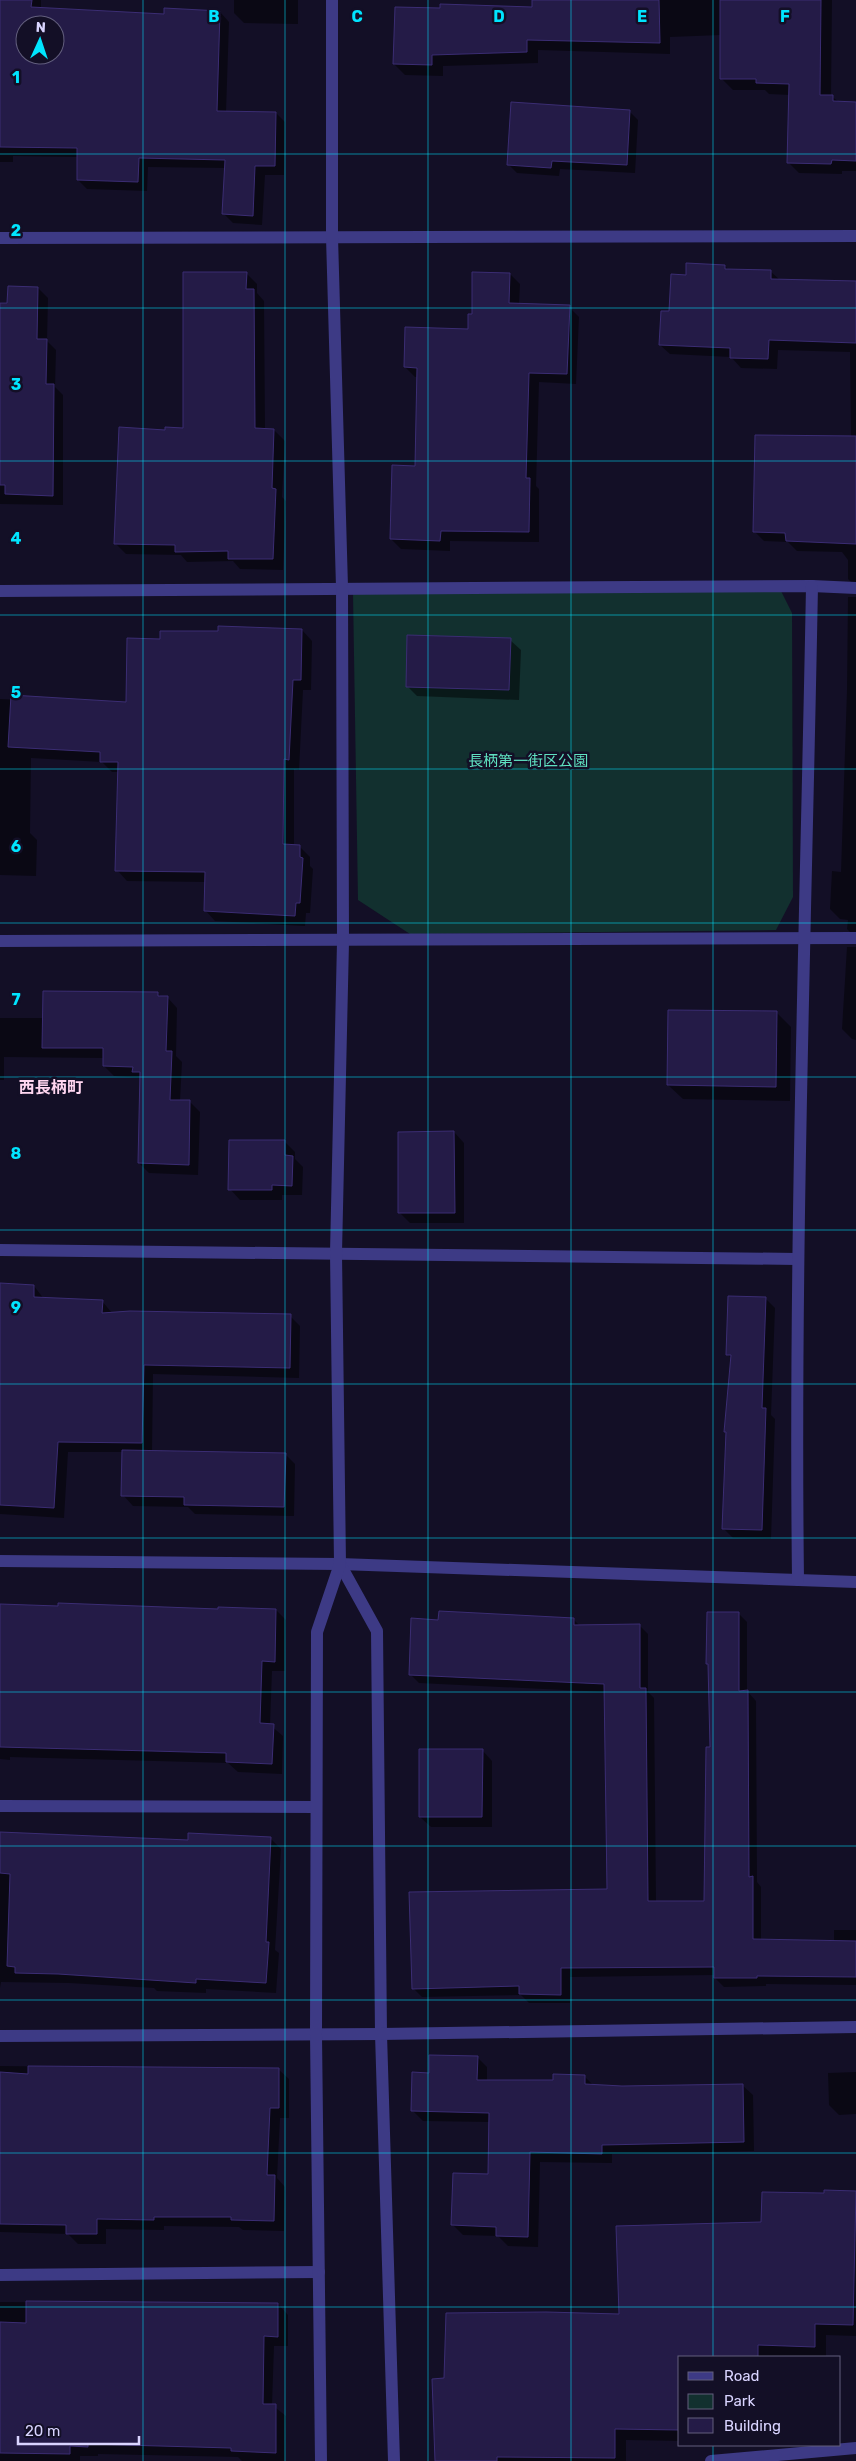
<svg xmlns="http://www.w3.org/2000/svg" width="856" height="2461" viewBox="0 0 856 2461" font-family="Rubik,'Noto Sans JP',sans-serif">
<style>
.green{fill:#12302f}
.shadow{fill:#0007;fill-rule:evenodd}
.building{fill:#241b47;stroke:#3b2d73;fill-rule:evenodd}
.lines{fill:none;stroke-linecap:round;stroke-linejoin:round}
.minor{stroke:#3d3a85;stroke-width:12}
.grid{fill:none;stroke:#00e5ff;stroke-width:1;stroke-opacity:0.55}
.labels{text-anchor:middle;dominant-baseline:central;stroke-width:5;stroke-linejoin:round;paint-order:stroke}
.park-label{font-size:15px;fill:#5fe0c0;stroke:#130f26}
.neighbourhood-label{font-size:16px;font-weight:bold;fill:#ffd6f0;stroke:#130f26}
.grid-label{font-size:16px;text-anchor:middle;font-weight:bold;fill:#00e5ff;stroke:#130f26;stroke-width:5;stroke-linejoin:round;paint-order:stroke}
</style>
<rect width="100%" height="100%" fill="#130f26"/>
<path class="green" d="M781,591L792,613L793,897L776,930L410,934L358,900L353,593Z"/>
<g class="shadow">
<path d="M0,0H41V9L165,15L220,12L229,22L226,112L276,113L285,122L284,175H265L262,225L233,223L224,214L226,168L148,167L147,191L87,189L78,180V157L13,156V162H0ZM25,25H55V55H25Z"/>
<path d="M234,0H298V24L244,23L234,13Z"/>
<path d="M534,0H832L831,96L839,102L856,103V171H842V174L799,173L788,162L790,95L769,94L765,90H733L722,79L721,35L670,37V54L538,50V63L443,66V76L405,75L394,64L533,8Z"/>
<path d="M629,111L638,120L635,173L560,169L559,176L517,173L508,164Z"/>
<path d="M725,266L729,270L770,271L780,280L856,283V587L848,579V560L842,552L797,551L788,542L764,541L754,531L851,437L850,352L778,350L777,369L741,368L731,357L670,354L660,345L671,313L687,276Z"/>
<path d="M246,273L257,284V293L264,301L265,430H274L285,441L282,497L286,501L283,570L240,569L233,561L187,562L181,555L126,554L115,543L166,431L184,429Z"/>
<path d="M510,274L520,284L519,305L569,307L579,317L576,384L539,382L536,486L539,489V542L450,541V551L401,549L391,539L417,467L418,377H415L405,367L469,331L473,315Z"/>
<path d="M38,288L48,298L47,341L56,350L55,387L63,395V505L0,504V302H9Z"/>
<path d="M848,597H856V938L847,929L848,920L840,919L830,909L832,871L841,872L847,690Z"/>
<path d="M302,630L312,641L311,690H303L299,770L294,769V846L300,847L310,857V866L313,869L310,913H306L305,926L215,921L205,910L206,882L127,881L117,870L119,772H112L102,762L31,758L30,833L37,840L36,876L0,875V699L127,704L161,641Z"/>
<path d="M510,640L521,650L519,700L417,696L407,686Z"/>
<path d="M847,947H856V1040L852,1039L842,1029Z"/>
<path d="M158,993L161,997H167L177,1008L176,1056L182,1062L180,1101L190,1102L200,1112L198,1175L149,1173L139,1163L141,1078L114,1076L104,1066V1058L4,1057V1080H0V1018H44Z"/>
<path d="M776,1012L791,1027L790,1101L683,1099L668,1085Z"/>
<path d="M454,1132L464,1143V1223H410L400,1213Z"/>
<path d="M285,1142L295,1152V1159L303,1167L302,1195H282V1200H240L230,1189Z"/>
<path d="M0,1285L34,1286L44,1299L102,1301L112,1313L290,1316L300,1326L299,1378L153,1374L152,1452L285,1454L295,1464L294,1516L195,1514L188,1507L133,1506L123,1495V1452H68L64,1518L0,1514Z"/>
<path d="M765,1298L775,1308L771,1415L775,1419L771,1539L733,1538L723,1528L727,1434L725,1432L732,1359L727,1354Z"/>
<path d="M0,1605L276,1610L286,1620L285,1671H272L270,1725L283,1736L282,1774L238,1772L228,1763L10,1757V1760L0,1759Z"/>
<path d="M738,1613L747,1622V1691L756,1701L757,1882L761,1887V1941L834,1942V1930H856V1985L766,1984V1986L724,1987L715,1978V1975L570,1977V2003H529L521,1995L422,1997L413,1988L608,1890L605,1692L419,1683L410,1674L440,1621L573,1619L580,1626L639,1625L648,1634V1692L654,1698L656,1902H706L712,1748L710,1666L707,1664Z"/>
<path d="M482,1750L492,1761V1827H431L420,1817Z"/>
<path d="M0,1833L189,1841L270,1838L281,1849L275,1950L279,1953L276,1993L206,1989V1993L157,1991L154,1988L69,1983L1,1982L0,1988Z"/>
<path d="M477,2057L487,2067V2081H554L584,2076L594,2086L742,2085L753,2095L754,2151L612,2154V2163L540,2162L538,2247L508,2246L498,2236L463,2235L452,2224L490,2175V2122L423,2121L412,2110L430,2074Z"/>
<path d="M0,2066L278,2069L289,2079V2118H280L277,2178L285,2187L284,2231L243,2230L239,2227L164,2226V2230L106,2229V2244H78L68,2234L0,2232Z"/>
<path d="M856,2072V2114L839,2115L829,2105L828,2073Z"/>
<path d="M855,2192L856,2336L826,2335V2357H680V2441L626,2440V2461H436L446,2380L620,2315L762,2224L763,2193Z"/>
<path d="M0,2302L278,2304L288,2315V2346H274L272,2405L286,2416L285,2461H242L238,2457L98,2454V2456H80V2461H0Z"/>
</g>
<g class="building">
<path d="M0,0H32L31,7L164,14V8L220,11L217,111L276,112L275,166H255L253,216L222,214L225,160L139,158L138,182L77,180V148L0,147ZM25,25H55V55H25Z"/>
<path d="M532,0H659L660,43L527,40V52L432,55V65L393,64L395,7L440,8V4L532,7Z"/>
<path d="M720,0H821L820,95H833V101L856,102V161L832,160L831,164L787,163L789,84L756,83V79H720Z"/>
<path d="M511,102L630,110L627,165L552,161L551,168L507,165Z"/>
<path d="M686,263L725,265V269L771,270V279L856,281V343L769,340L768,359L730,358V348L659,345L661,311H669L671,274L686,275Z"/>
<path d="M183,272H247L246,289H254L255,428L274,429L272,488L276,489L273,559H228V551L175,552V545L114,544L119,427L165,430V427L183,428Z"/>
<path d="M472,272L510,273L509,303L570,305L567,374L529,373L526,478H530L529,532L441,531L440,541L390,539L392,465L415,466L417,368L404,367L405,327L468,329V314H472Z"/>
<path d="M8,286L38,287L37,339H47L46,384H54L53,496L5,494V485H0V303H7Z"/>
<path d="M755,435L856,436V544L786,541L785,533L753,532Z"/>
<path d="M218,626L302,629L301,680H293L289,760L284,759L283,844L300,845V857L303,858L300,903H296L295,916L204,911L205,872L115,871L118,762H100V752L8,747L11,695L126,702L127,638L160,639V631H218Z"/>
<path d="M407,635L511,638L509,690L406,687Z"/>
<path d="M43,991L158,992V996H168L166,1051H172L170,1100H190L189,1165L138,1163L140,1072H132L133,1067L103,1066V1048H42Z"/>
<path d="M668,1010L777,1011L776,1087L667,1085Z"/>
<path d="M454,1131L455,1213H398V1132Z"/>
<path d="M229,1140H285V1155L293,1156L292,1186L272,1185V1190H228Z"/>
<path d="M0,1283L34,1285V1297L103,1300L102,1313L130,1311L291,1314L290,1368L144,1365L142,1443L58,1442L54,1508L0,1505Z"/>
<path d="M728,1296L766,1297L762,1408H766L762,1530L722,1529L726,1432H724L731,1355H726Z"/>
<path d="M122,1450L286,1453L284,1507L184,1505V1497L121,1496Z"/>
<path d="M58,1603L218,1609V1607L276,1609L275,1662L262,1661L260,1723L274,1724L272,1764L226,1762V1753L0,1747V1604L58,1606Z"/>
<path d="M439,1611L574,1618V1625L640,1624V1688H646L648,1901H704L706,1747H710L708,1664H706L707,1612H739V1691L748,1690L749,1877L753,1876V1939L856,1941V1977L757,1976V1978H714V1967L561,1968V1995L519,1994V1986L412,1989L409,1892L607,1889L604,1684L409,1675L411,1618L438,1620Z"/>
<path d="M419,1749H483L482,1817H419Z"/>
<path d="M0,1832L188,1840V1833L271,1837L266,1942H269L266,1983L196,1979V1983L58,1974L15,1973V1967L7,1966L10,1874L0,1873Z"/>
<path d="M429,2055L478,2056L477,2080H553V2074L585,2075V2084L622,2086L743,2084L744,2142L602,2145V2154L530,2152L528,2237L496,2236V2227L451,2225L453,2173L488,2174L489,2113L411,2111L412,2072L429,2073Z"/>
<path d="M28,2066L279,2068V2108H270L267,2175H275L274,2221L231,2220V2217H154V2220L97,2219V2234H66V2225L0,2224V2072L28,2074Z"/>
<path d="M824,2190L856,2191L853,2325L815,2324V2347L758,2345V2357H680V2430L615,2429V2458L497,2457V2461H435L432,2379L444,2378L446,2313L546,2312L619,2314L616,2226L761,2222L762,2192L824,2193Z"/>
<path d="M26,2301L278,2303V2337L264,2336L263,2404H276V2453L231,2451V2448L88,2444V2447L70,2446V2454L0,2453V2322L26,2323Z"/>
</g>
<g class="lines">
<g class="minor">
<path d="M0,238L856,236"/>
<path d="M0,591L812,586L856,588"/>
<path d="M0,941L856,938"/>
<path d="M0,1250L797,1259"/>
<path d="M0,1561L340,1564L856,1582"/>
<path d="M340,1564L377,1631L381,2034L394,2461"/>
<path d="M798,1580C794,1248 806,917 812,586"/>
<path d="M0,1806L316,1807"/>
<path d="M0,2036L381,2034L856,2027"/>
<path d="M0,2275L319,2272"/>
<path d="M321,2461L316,2035L317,1632L340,1564L336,1253L343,942L342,587L332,237V0"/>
<path d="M711,2461L856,2448"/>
</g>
</g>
<path class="grid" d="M143,0V2461M285,0V2461M428,0V2461M571,0V2461M713,0V2357M0,154H856M0,308H856M0,461H856M0,615H856M0,769H856M0,923H856M0,1077H856M0,1230H856M0,1384H856M0,1538H856M0,1692H856M0,1846H856M0,2000H856M0,2153H856M0,2307H856M713,2445V2461"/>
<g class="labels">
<g class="park-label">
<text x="528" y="761">長柄第一街区公園</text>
</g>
<g class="neighbourhood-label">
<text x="51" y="1087">西長柄町</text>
</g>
</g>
<g class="grid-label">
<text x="214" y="22">B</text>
<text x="357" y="22">C</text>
<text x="499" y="22">D</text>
<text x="642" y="22">E</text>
<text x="785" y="22">F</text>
<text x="16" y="83">1</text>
<text x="16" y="236">2</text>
<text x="16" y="390">3</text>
<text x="16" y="544">4</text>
<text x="16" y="698">5</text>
<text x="16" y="852">6</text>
<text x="16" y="1005">7</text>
<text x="16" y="1159">8</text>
<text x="16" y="1313">9</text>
</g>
<rect x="678" y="2356" width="162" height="90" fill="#130f26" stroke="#625e7d"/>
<rect x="688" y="2372" width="25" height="8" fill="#3d3a85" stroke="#625e7d"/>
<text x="724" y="2381" font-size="15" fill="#d9d4ff">Road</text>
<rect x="688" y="2394" width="25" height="15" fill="#12302f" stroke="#625e7d"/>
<text x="724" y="2406" font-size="15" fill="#d9d4ff">Park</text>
<rect x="688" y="2418" width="25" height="15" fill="#241b47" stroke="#625e7d"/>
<text x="724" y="2431" font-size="15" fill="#d9d4ff">Building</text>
<g transform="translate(40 40) rotate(3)"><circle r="24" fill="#130f26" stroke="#625e7d"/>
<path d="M0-4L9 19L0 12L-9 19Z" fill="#00e5ff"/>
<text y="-8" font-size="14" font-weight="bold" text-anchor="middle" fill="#d9d4ff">N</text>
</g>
<path d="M18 2436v8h121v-8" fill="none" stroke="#d9d4ff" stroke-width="2.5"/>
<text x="25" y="2436" font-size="15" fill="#d9d4ff" stroke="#130f26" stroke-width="4" paint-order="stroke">20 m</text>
</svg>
